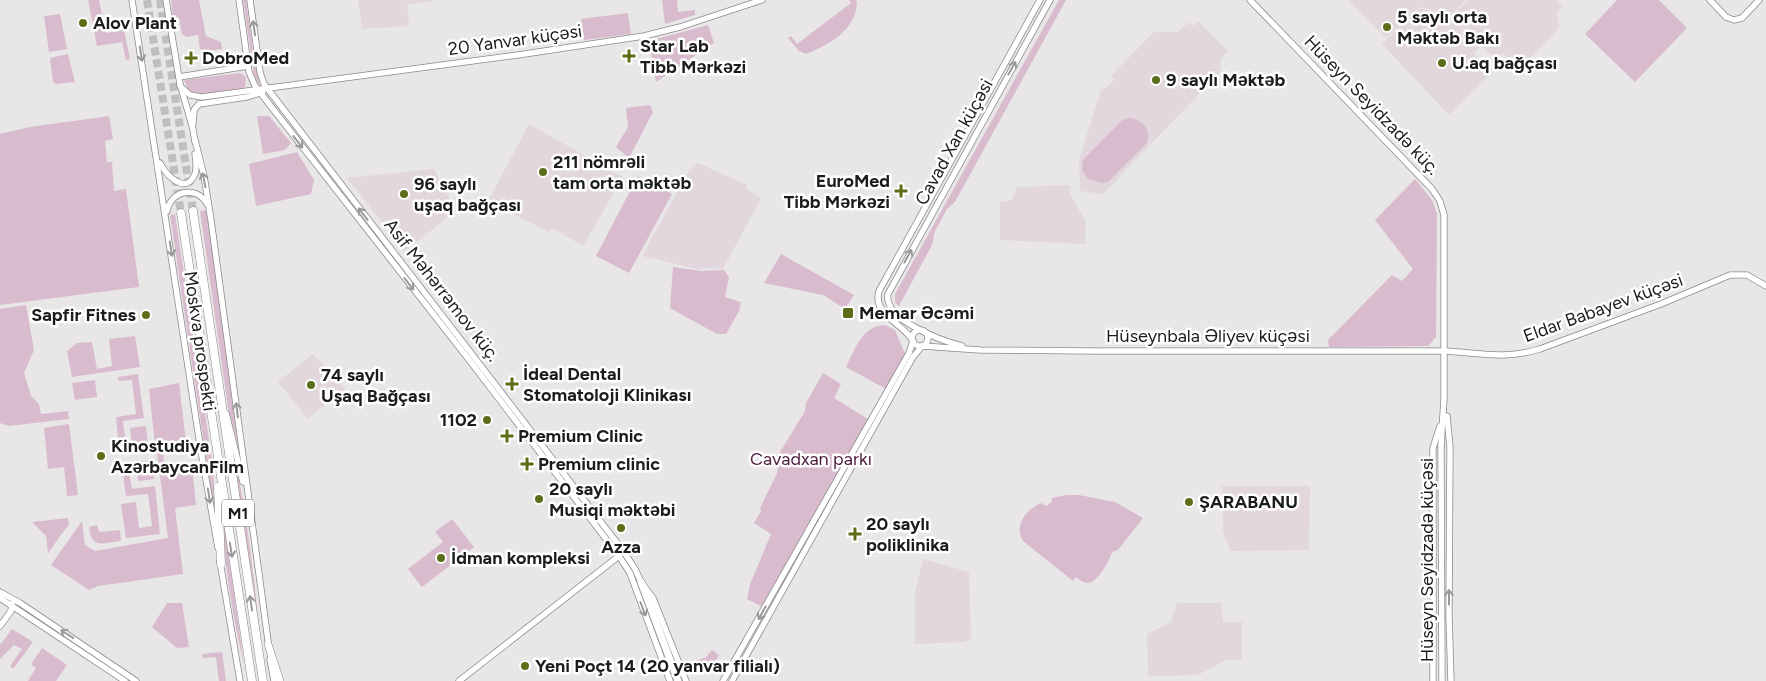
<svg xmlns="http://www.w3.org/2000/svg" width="1766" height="681" viewBox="0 0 1766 681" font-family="Figtree,sans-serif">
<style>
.built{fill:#e2d7dd}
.green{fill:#d8bccd}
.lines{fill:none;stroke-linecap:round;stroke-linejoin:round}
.highway-tunnel{stroke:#c0bebf;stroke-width:8;stroke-dasharray:8 4;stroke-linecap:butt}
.secondary-casing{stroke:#8b888a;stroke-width:7}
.primary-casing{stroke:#8b888a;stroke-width:8}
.highway-casing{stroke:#8b888a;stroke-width:9}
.secondary{stroke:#fff;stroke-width:5.5}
.primary{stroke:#fff;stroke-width:7}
.highway{stroke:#fff;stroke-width:8}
.secondary-bridge-casing{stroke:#8b888a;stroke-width:7;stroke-linecap:butt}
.secondary-bridge{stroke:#fff;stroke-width:5.5}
.oneway{stroke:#999}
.poi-dot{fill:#5c6d19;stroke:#fff;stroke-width:2}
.labels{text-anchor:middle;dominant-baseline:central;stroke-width:5;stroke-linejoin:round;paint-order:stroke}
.shield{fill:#fff;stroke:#616061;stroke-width:1}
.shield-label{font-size:16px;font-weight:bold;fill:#1d1c1d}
.poi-label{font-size:18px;font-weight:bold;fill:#1d1c1d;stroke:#fff;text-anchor:start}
.street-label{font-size:18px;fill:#1d1c1d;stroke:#fff}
.park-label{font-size:18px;fill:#4d1b3d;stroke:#fff}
</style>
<rect width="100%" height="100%" fill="#e9e6e8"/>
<g class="built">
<path d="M358,0H434V1L407,5L409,26L362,29Z"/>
<path d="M1349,0H1466L1451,15L1420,7L1386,38Z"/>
<path d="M1468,0H1557L1563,6L1557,12L1559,28L1519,69L1503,53L1496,59L1452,16Z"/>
<path d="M1420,8L1451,17L1481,46L1474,53L1492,73L1449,115L1382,44Z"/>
<path d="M1198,21L1228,51L1220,60L1221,71L1103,194L1080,191L1079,160L1101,90L1107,87L1115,79L1111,76L1154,32H1178L1189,22L1193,26Z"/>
<path d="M529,124L623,177L583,246L552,228L549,232L488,201Z"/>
<path d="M698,163L747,185L746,188L761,198L723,269L702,268L701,270L642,256L687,174Z"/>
<path d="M434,169L456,211L405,251L347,178Z"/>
<path d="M1069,185L1070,194L1086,222L1085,244L1000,240V202L1012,200L1017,187Z"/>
<path d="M313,354L345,389L308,419L278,382Z"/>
<path d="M1222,486H1310L1309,550L1230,551L1223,531Z"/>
<path d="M923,559L969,572L971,638L965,642L915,644V592Z"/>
<path d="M1177,603H1221L1223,622H1242V660H1226L1198,675L1148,676L1147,634L1171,622Z"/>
</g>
<g class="green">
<path d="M88,0H99L106,33L124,30L130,59L126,60L122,42L97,46Z"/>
<path d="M171,0H199L206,36L221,42L222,49L206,51L200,49L198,35L187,37L182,34L179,18L173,19Z"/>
<path d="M243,0H246L254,57L260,84H259L254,75Z"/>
<path d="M662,0H677L678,12L695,10V15L665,24Z"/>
<path d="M849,0H856L857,2C856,30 829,45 806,54L799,51L788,38L791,36L797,44L851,3Z"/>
<path d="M1059,0H1066L955,202L947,209L935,231L932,245L899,306L895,303V294Z"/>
<path d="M1617,0H1659L1687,28L1635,82L1585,34Z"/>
<path d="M628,13L631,34L584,40L581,19Z"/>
<path d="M60,14L67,49L49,52L44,16Z"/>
<path d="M708,25L714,43L656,82L649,41Z"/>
<path d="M68,54L75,82L56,84L53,82L50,58Z"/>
<path d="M240,73L246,77L245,87L241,89C225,91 202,99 188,90L184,80Z"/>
<path d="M650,105L653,112L629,158L616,147L628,127L626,108Z"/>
<path d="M109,116L113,139L105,141L107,162H112L114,191L126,189L139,287L0,305V134L30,127Z"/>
<path d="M257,116H269L291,143L285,150L263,154Z"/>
<path d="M1129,118C1143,120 1151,129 1147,143L1109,181L1102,183L1088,179L1082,170L1083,160L1122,120Z"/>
<path d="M297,152L314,180L311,194L256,206L249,164Z"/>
<path d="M638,176L672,194L629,273L596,256Z"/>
<path d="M1415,179L1432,200L1437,214L1436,337L1428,346L1329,347L1328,340L1392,275L1402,281L1413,269L1375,220Z"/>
<path d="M207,210L238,444L228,407L200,211Z"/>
<path d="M175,214L213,466L216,525L170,215Z"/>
<path d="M781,254L854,295L845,309L823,295L764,283Z"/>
<path d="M673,267L701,271L724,270L729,277L725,297L741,302L739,311L726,334H717L670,308Z"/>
<path d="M26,305L34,350L24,373L31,396L39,404L41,414L68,411L69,419L9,426L0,423V309Z"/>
<path d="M885,325L895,330L905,354L902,362L886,389L846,367C855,349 862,326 885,325Z"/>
<path d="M135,336L140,367L72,377L67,351L77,343L92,342L97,369L112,366L109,339Z"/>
<path d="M823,373L841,384L834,398L868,419L763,607L747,599L750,584L771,534L754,523L761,511L760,508L777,473L780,452L805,411L806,403Z"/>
<path d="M138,374L144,418L123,421L125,439L119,447L116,417L136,414L132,380L119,381L118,377Z"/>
<path d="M95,380L97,397L75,400L72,383Z"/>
<path d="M179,383L186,442L155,445L149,389Z"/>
<path d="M69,424L78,495L67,496L64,467L48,469L44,428Z"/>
<path d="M146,426L148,445L132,447L130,428Z"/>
<path d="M229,433C247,506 254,579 262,653Z"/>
<path d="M163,452L164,463L176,462L177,469L192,467L196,505L175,508L183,574L98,586L89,590L51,565L82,521L85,545L95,551L168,538L157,453Z"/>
<path d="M152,460L154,479L138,481L136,462Z"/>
<path d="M122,466L129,472L132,489L155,486L160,534L126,538L121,504L136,502L139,528L152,526L148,494L126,496Z"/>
<path d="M220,494L244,664C230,606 223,553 220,494Z"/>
<path d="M1066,495H1079L1115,502L1143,518L1118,550L1112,552C1110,560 1097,584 1087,583C1083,583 1079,579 1076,577L1073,581L1023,541C1013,525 1027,509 1041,503L1046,506L1052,502V498Z"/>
<path d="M68,518L69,524L48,553L46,536L32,522Z"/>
<path d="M452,519L474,547L422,587L408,569L443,542L435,532Z"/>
<path d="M97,525L99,532L120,530L121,541C103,543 91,550 89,527Z"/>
<path d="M167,603H182L189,647L177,648L152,627Z"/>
<path d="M12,629L33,642L13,669L10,666L22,649L14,645L0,659V645Z"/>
<path d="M42,648L67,665L56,681H28L36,668L31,664Z"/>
<path d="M712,650L719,655L709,671L695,674L688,663L705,658Z"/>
<path d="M222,652L226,681H219L216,657L203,658L202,654Z"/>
</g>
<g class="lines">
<g class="highway-tunnel">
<path d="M147,0L181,213"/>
<path d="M160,0L193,211"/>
</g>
<defs>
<g id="secondary">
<path d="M132,0L200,445L218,548"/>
<path d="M166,0L180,84L193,129L195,142"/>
<path d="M239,0L249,72L255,86L470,361L619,556L630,573L670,681"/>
<path d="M250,0L260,72L264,84L624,552L635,569L641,582L653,598L686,681"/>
<path d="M1250,0L1432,189L1440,201L1444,215V399L1441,446"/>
<path d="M1710,0L1726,17L1734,20L1742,18L1759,0"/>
<path d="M179,77L248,66"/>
<path d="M180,86L190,95L202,97L518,55L644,36L680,27L762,0"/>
<path d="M193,124L194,110L199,104L247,97L263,92"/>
<path d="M195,140L204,176L211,220L269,648"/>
<path d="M160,163C166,175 186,196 195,174C197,168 196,160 195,154"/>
<path d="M167,211C171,190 197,185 207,204"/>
<circle cx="920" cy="338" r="8"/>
<path d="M962,346C943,341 883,320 888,294L1050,0"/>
<path d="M226,413L243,482"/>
<path d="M1447,416L1450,447L1449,615L1451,681"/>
<path d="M220,562L240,681"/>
<path d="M0,592L20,603L136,681"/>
<path d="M0,598L125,681"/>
<path d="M0,626L11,611L12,604"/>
<path d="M270,659L274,681"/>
<path d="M459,681L619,556"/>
<path d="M723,681L909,353L913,341C903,323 872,315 879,291L1040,0"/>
<path d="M732,681L913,357L922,346L980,350L1092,351H1444C1481,353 1503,360 1540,349L1661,304L1730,275H1747L1766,286"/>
<path d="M1433,681V448L1440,426"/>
</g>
<g id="primary">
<path d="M641,582L678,681"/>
<path d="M268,644L280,681"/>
</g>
<g id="highway">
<path d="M193,211L263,681"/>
<path d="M181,213L252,681"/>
<path d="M218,487L221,564"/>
</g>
</defs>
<use href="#secondary" class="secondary-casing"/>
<use href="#primary" class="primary-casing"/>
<use href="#highway" class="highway-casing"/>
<use href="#secondary" class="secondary"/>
<use href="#primary" class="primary"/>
<use href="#highway" class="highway"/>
<defs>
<path id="secondary-bridge" d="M1441,446L1442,681"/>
</defs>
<use href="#secondary-bridge" class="secondary-bridge-casing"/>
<use href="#secondary-bridge" class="secondary-bridge"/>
</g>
<defs><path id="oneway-shaft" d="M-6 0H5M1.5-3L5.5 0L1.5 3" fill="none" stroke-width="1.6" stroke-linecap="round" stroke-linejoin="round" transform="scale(1.25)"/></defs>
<g class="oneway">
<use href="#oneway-shaft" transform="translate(254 28) rotate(-98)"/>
<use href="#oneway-shaft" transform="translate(141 54) rotate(81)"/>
<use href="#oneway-shaft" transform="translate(1012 68) rotate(-61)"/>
<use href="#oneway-shaft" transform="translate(298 142) rotate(52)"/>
<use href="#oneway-shaft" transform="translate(204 180) rotate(-101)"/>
<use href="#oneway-shaft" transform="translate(363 214) rotate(-128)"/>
<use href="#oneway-shaft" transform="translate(171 249) rotate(81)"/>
<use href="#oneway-shaft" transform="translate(908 256) rotate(-61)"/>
<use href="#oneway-shaft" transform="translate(409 284) rotate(52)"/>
<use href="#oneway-shaft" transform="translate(237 410) rotate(-97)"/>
<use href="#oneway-shaft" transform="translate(209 496) rotate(81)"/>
<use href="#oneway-shaft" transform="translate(231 550) rotate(81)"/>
<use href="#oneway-shaft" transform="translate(1449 597) rotate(-90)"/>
<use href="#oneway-shaft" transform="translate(251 603) rotate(-98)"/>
<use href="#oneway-shaft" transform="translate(643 609) rotate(69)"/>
<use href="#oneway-shaft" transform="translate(762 613) rotate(119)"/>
<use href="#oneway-shaft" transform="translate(67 634) rotate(-147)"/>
</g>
<g class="poi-dot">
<circle cx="83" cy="23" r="5"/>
<circle cx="1387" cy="27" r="5"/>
<path d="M626.5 48.5h5v5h5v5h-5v5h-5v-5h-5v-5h5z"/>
<path d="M188.5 50.5h5v5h5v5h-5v5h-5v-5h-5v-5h5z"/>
<circle cx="1442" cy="63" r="5"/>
<circle cx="1156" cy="80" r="5"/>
<circle cx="543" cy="172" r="5"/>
<path d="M898.5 183.5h5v5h5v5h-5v5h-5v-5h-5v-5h5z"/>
<circle cx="404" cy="194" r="5"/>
<rect x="842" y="307" width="12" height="12" rx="2.5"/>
<circle cx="146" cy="315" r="5"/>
<path d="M509.5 376.5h5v5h5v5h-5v5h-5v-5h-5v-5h5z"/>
<circle cx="311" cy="385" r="5"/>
<circle cx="487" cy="420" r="5"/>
<path d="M504.5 428.5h5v5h5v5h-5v5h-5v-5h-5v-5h5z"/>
<circle cx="101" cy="456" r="5"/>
<path d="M524.5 456.5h5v5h5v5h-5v5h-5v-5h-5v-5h5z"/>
<circle cx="539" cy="499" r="5"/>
<circle cx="1189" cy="502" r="5"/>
<circle cx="621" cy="528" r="5"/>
<path d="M852.5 526.5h5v5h5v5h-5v5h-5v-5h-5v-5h5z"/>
<circle cx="441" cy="558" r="5"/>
<circle cx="525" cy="666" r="5"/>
</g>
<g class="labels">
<rect class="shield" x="222" y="499.5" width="32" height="27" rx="4"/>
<g class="shield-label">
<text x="238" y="513">M1</text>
</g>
<g class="poi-label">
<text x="1397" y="17">5 saylı orta<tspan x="1397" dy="21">Məktəb Bakı</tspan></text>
<text x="93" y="23">Alov Plant</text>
<text x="640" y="46">Star Lab<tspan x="640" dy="21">Tibb Mәrkәzi</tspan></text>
<text x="202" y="58">DobroMed</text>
<text x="1452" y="63">U.aq bağçası</text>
<text x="1166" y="80">9 saylı Məktəb</text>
<text x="553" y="162">211 nömrəli<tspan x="553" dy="21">tam orta məktəb</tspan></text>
<text x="890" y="181" text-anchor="end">EuroMed<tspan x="890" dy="21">Tibb Mərkəzi</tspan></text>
<text x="414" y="184">96 saylı<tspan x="414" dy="21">uşaq bağçası</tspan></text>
<text x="859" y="313">Memar Əcəmi</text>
<text x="136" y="315" text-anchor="end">Sapfir Fitnes</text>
<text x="523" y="374">İdeal Dental<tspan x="523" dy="21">Stomatoloji Klinikası</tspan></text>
<text x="321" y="375">74 saylı<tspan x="321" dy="21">Uşaq Bağçası</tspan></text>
<text x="477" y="420" text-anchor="end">1102</text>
<text x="518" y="436">Premium Clinic</text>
<text x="111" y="446">Kinostudiya<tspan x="111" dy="21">AzərbaycanFilm</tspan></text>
<text x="538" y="464">Premium clinic</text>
<text x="549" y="489">20 saylı<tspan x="549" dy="21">Musiqi məktəbi</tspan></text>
<text x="1199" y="502">ŞARABANU</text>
<text x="866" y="524">20 saylı<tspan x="866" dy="21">poliklinika</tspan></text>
<text x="621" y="547" text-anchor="middle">Azza</text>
<text x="451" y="558">İdman kompleksi</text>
<text x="535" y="666">Yeni Poçt 14 (20 yanvar filialı)</text>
</g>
<g class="street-label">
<text transform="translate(515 40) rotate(-8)">20 Yanvar küçəsi</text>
<text transform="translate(1372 105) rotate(46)">Hüseyn Seyidzadə küç.</text>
<text transform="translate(954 142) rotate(-61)">Cavad Xan küçəsi</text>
<text transform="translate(442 290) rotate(52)">Asif Məhərrəmov küç.</text>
<text transform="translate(1603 308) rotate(-20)">Eldar Babayev küçəsi</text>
<text x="1208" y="336">Hüseynbala Əliyev küçəsi</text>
<text transform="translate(200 341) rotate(82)">Moskva prospekti</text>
<text transform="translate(1427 560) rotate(-90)">Hüseyn Seyidzadə küçəsi</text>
</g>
<g class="park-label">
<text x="811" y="459">Cavadxan parkı</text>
</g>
</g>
</svg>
